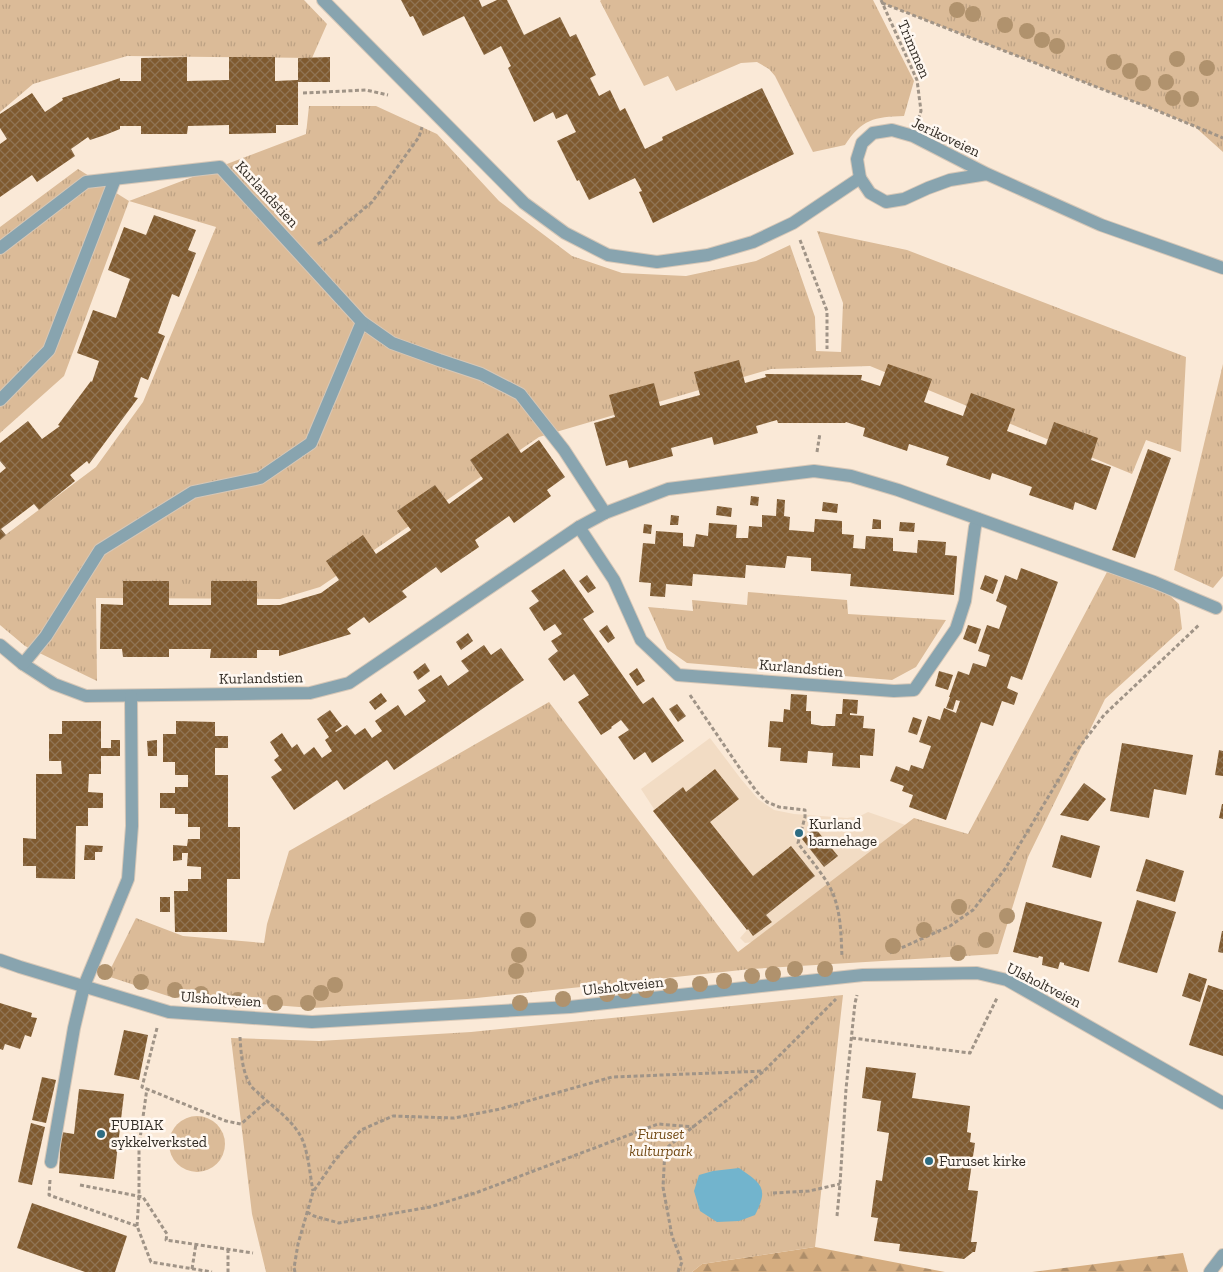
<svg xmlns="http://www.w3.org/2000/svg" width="1223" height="1272" viewBox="0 0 1223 1272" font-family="'Zilla Slab',serif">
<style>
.built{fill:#f2dcc4}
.forest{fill:url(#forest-firs)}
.park{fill:url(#park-tufts)}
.water{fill:#72b4cd}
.building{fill:url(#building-cross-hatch)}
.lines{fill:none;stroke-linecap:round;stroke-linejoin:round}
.service-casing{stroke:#d6c7b7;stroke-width:14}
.minor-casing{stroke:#d6c7b7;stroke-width:14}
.tertiary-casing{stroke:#d6c7b7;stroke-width:14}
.path{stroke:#a09487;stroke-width:3;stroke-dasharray:4 2.5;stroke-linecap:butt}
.service{stroke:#88a4af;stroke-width:12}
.minor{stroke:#88a4af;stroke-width:12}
.tertiary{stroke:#88a4af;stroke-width:12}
.tree{fill:#b0926d}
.poi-dot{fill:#2f6d83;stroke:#fff8f1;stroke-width:2}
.labels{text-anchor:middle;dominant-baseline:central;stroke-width:5;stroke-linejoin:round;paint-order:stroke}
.street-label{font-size:15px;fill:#332d26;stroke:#fff8f1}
.poi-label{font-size:15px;fill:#332d26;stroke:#fff8f1;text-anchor:start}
.park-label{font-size:15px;font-style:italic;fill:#734b16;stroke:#fff8f1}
</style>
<defs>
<pattern id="forest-firs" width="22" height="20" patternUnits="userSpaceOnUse" patternTransform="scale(1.25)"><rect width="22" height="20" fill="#d5ad80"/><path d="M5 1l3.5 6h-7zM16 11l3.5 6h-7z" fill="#ad8d69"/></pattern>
<pattern id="park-tufts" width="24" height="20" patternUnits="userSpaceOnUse" patternTransform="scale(1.25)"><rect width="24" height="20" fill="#dbbb98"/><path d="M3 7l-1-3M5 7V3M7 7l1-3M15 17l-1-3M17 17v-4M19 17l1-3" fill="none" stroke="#bca183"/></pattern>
<pattern id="building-cross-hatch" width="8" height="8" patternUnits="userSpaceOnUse" patternTransform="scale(1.25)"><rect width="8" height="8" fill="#7f5a2f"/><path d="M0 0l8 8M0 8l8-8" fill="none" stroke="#907453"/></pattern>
</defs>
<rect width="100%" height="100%" fill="#fae9d7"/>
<path class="built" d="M710,738L741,779L758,799L774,810L794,814L847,818L860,816L868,812L969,847L835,932L745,943L740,938L747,930L653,811L654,809L641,789Z"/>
<g class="forest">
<path d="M815,1247L945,1272H692L702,1264Z"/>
<path d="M1183,1253L1188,1272H1032Z"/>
</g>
<g class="park">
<path d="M0,0H304L327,24L312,58L127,56L33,84L0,112Z"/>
<path d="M601,0H873L914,81L904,116C874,117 862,119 845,145L813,152L775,76L769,69L757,62L741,63L676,91L668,76L644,86L600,1Z"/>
<path d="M881,0H1223V152L1194,126L1158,111L882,3Z"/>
<path d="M309,106H376L437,134L499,201L572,256L622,273L686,276L756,261L790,245L815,317L816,351L841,352L843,303L817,231L907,250L1186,357L1181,452L1146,440L1132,474L870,366L771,369L539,437L320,587L280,599L96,598L97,681L25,646L0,625V539L96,467L143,402L216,227L129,201L64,376L0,433V227L78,169L129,201L306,134Z"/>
<path d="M1223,364V576L1213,588L1174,570Z"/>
<path d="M1107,572L1167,593L1179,604L1182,629L1105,699L1028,857L998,954L751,969L467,999L312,1008L171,997L107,976L136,918L183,936L264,943L267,924L289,851L549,702L738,952L914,818L968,834Z"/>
<path d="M748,592L847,600L848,614L946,620L916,667L892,680L687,663L667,649L648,607L693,611L692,600L747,605Z"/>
<path d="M843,995L815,1247L702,1264L692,1272H266L252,1214L231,1038L319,1041L471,1032Z"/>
<circle cx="197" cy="1144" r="28"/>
</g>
<path class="water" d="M739,1168C762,1184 769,1188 755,1215L739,1221L717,1222L700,1211L694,1191L699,1175L713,1171Z"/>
<g class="building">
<path d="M401,0H479L482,7L497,0H507L524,35L560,17L570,37L576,34L596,75L590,78L599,96L610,90L620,111L625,108L645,149L663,140L662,137L762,88L794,154L653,223L639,192L642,191L635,178L589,200L579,180L577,181L557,141L576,132L567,114L556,119L553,112L534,122L508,68L511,66L501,46L484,55L464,16L423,36L413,16L410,17Z"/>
<path d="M187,57V81L229,80V57H275V81L298,80V58L330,57V82H298V125H276V133L229,134V125L188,126L187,134H141V126H120V129L105,135L90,140L88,137L71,149L75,156L37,182L32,175L0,197V144L7,139L0,128V114L32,93L45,112L63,100L62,98L120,78V81H141V58Z"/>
<path d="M154,215L196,230L188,250L196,253L179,297L172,294L158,333L165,336L148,380L141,377L134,397L138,398L89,464L87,461L70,475L75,481L39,510L34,504L1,529L6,535L0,540V473L6,468L0,461V443L28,421L42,439L60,426L58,425L91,381L92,382L99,361L77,353L93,310L116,318L130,279L108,270L124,227L146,235Z"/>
<path d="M739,360L745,383L766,377L765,374L862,375L861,380L880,386L888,364L932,379L924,402L963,416L971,393L1015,409L1007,431L1046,445L1054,422L1098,438L1091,460L1111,467L1096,510L1075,502L1073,510L1029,495L1032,487L992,473L990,480L946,465L949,457L909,444L907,451L863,436L865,428L846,422L845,423H778L777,420L756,426L758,433L714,445L712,437L671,448L673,456L629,468L627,460L606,466L594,423L615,417L609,395L654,383L660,406L700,395L694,372Z"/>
<path d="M508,433L521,453L539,440L565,477L547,490L551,496L514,523L509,516L475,540L479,547L441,573L436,567L402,591L407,597L369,623L364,617L347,629L351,634L279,656V650H257V658H210L211,649H169V657H123L122,649H100L101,604L123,605V581H169V605H211V581H257V605H280L321,593L339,580L326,561L363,535L376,554L411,530L397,511L435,485L449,504L483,479L470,460Z"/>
<path d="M1148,449L1171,458L1135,558L1112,550Z"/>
<path d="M751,496L759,497L758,506L750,505Z"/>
<path d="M777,499L785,500L784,516L790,517L789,530L814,532L815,519L842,521V534L854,535L853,548L865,549L866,536L893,538V551L917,553L918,540L946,542L945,555L957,556L954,595L850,586L851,574L811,571V558L787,556L785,568L746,565L745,578L693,574L692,586L666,584L665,597L650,596L651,583L639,582L643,543L655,544L656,531L683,533V546L694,547L696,534L708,536L709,523L737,525L736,538H748L749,526L762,527V515L776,516Z"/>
<path d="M823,502L838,504L837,513L822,511Z"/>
<path d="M717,506L732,508L731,517L716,515Z"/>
<path d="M671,515L679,516L678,525H670Z"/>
<path d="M873,519L881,520V529H872Z"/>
<path d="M900,522L915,523L914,532L899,531Z"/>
<path d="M644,524L652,525L651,534L643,533Z"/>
<path d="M1021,568L1058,582L1022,680L1011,676L1007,688L1018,693L1014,705L1002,701L993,726L981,722L946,820L909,807L913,795L902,791L904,786L890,781L896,766L909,771L911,765L923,769L931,746L919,742L928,716L940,720L944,708L956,713L960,701L956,700L953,710L946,708L950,697H949L958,671L969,675L973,663L986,667L990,655L978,651L987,625L999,629L1007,606L996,601L1005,575L1017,580Z"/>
<path d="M564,569L594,612L583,619L628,683L643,704L653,697L684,741L652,763L645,752L634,760L618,737L629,730L621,720L611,727L612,728L601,735L578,702L589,695L582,685L574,674L564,681L548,659L558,651L551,641L562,634L555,624L544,631L529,608L539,601L531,591Z"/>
<path d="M587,575L596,588L588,593L579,581Z"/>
<path d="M985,575L998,580L993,594L980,589Z"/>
<path d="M607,625L615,638L608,643L599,631Z"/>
<path d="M968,625L981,629L976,644L963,639Z"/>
<path d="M468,633L473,641L461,650L456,642Z"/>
<path d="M484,645L491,655L501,648L524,680L394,770L387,760L344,790L337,780L294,810L271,777L282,770L274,760L279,756L270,742L282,733L292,748L297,744L304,755L314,747L322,758L332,751L325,740L329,737L317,719L330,710L342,726L335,731L336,732L347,725L355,735L365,728L372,738L382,731L375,721L398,705L405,716L426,701L418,690L441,675L448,686L469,671L461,661Z"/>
<path d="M425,663L430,671L418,680L413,672Z"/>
<path d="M637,668L645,681L637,686L629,674Z"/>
<path d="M939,671L953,675L948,690L935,686Z"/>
<path d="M381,693L387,701L375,710L369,702Z"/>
<path d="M791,694L807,695L806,711H811V724L822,726H835L836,714H842L843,699L858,700L857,714L850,713V715L864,716L863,728L875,729L873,756L860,755V768L832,766L833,753L808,751L807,763L780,761L781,748L768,747L770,721L783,722L784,709L790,710Z"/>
<path d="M677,704L686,716L678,722L669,709Z"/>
<path d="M913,717L922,720L917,735L908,732Z"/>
<path d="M62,721H101V748H111V740H120V756H101V774H89L88,792L103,793V808H88V826H76L75,879L36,878V866H23V838L36,839V774H62L61,761H49V734H62Z"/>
<path d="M176,721L215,722V736H228V748H215V775H228V827H240V879H227V932H175L174,891H188V879H201V867L187,866L188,853H182V860L173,861V845L187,846L188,839H200V827H188V814H175V808H160V793H175V787H188V775H175V762H163V734H176Z"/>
<path d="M157,740V756H148L147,741Z"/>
<path d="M1122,743L1193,755L1186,795L1154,789L1149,818L1110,811Z"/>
<path d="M1219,750L1223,751V776L1215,775Z"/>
<path d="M715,769L739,799L710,822L753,876L791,846L815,876L766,915L772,922L753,936L748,929L747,930L653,811L683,787L686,792Z"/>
<path d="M1084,783L1106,799L1088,821L1060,815Z"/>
<path d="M1222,804H1223V819L1219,818Z"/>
<path d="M815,828L838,856L824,867L802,839Z"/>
<path d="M1061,835L1100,846L1091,878L1052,867Z"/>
<path d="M85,845L103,846L102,852H95V860H84Z"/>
<path d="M1146,859L1184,871L1175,902L1136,891Z"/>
<rect x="160" y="897" width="10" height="15"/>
<path d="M1137,900L1176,912L1157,973L1118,962Z"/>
<path d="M1026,902L1102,922L1089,972L1064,965V963L1060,962L1058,969L1042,965L1043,957L1039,956L1038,958L1013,952Z"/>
<path d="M1222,931H1223V953L1218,952Z"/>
<path d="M1189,973L1207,979L1200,1002L1182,996Z"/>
<path d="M1208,985L1223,990V1056L1189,1045Z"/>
<path d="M0,1003L32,1013L31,1017L37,1018L31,1037L25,1035L20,1049L5,1044L3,1050L0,1049Z"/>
<path d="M124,1030L148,1035L139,1080L114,1075Z"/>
<path d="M866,1067L916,1073L912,1098L970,1106L967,1132L971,1133L970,1142L975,1143L968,1190L978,1191L971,1242H977L975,1252H973L964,1259L899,1251L900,1244L874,1241L878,1218L871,1217L876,1180L882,1181L889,1133L877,1131L881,1101L862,1098Z"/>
<path d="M42,1077L56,1080L46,1123L32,1120Z"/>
<path d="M79,1089L124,1094L114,1179L59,1173L61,1132L74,1134Z"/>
<path d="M31,1123L45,1127L32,1185L18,1182Z"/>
<path d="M32,1203L127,1236L115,1272H85L17,1248Z"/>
</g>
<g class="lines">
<defs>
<path id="service" d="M323,0L524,203L565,233L608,255L657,262L708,255L753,242L793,223L860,178"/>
<g id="minor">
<path d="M0,248L86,182L220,167L362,322L392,343L439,360L481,374L520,394L564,450L605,513"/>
<path d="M0,400L49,350L115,179"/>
<path d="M579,527L614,580L641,640L678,675L894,691L914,690L956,629L965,601L975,527L978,519"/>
<path d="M0,645L23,664L54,684L86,696L310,693L349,683L579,527L605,513L668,489L814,471L851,476L898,490L1154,582L1216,608"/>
<path d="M23,664L46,636L100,550L193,492L260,478L311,443L362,322"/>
<path d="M0,960L20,967L169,1012L240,1017L312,1022L570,1007L863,975L977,973L1007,980L1223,1103"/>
<path d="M51,1162L74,1028L84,986L128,879L132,826L131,696"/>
<path d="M1210,1272L1223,1255"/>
</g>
<path id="tertiary" d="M987,174L950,180L928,188L904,199L886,202L870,193L860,178L857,159L862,143L873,133L892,130L913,136L987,174L1101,225L1223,268"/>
</defs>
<use href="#service" class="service-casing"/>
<use href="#minor" class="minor-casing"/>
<use href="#tertiary" class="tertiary-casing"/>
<g class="path">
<path d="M881,0L917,80L921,111L919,117"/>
<path d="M882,3L1158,111L1223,138"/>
<path d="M303,93L366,90L388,95"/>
<path d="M800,240L827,311V349"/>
<path d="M318,244L330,237L372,202L419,137L422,127"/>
<path d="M817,452L820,433"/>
<path d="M690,695L741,770L757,792L767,802L779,807L805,810V817L798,843C808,857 820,870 828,884C841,905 841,933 842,957"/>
<path d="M890,953L950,926L973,910L1005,869L1074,754L1104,715L1200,624"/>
<path d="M157,1028L142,1087L226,1121L241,1124L267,1101"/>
<path d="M240,1037C241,1053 242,1072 251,1086C253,1089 257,1091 259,1094C273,1107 290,1118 300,1135C308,1148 310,1176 313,1191"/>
<path d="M852,1038L970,1053L997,998"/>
<path d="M50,1180L49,1195L137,1226L151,1262L212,1272"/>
<path d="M80,1185L143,1197L167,1234L166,1240L253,1253"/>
<path d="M773,1193L809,1191L840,1184"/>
<path d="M307,1212L314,1216L339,1223L430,1207L478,1192L658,1124L694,1127"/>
<path d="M837,1216L840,1184L846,1089L855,1003L857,995"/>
<path d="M137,1226L139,1196V1146L147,1088"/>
<path d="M228,1249V1272"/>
<path d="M192,1269L196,1244"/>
<path d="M295,1272L294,1268L298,1244L313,1192L335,1160L361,1130L393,1116L454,1118L500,1109L612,1077L764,1071"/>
<path d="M678,1272L682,1262L672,1236L663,1187L665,1149L764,1071L836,999"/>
</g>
<use href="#service" class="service"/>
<use href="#minor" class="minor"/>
<use href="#tertiary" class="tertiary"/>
</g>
<g class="tree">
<circle cx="957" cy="10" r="8"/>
<circle cx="973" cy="14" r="8"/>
<circle cx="1005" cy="25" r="8"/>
<circle cx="1027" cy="31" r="8"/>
<circle cx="1042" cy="40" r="8"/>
<circle cx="1057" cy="46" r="8"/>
<circle cx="1177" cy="59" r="8"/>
<circle cx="1114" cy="62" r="8"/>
<circle cx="1207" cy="68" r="8"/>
<circle cx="1130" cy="71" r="8"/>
<circle cx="1166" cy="82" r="8"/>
<circle cx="1143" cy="83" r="8"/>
<circle cx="1173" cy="98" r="8"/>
<circle cx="1191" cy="99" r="8"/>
<circle cx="959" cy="907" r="8"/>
<circle cx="1007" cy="916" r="8"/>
<circle cx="528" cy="920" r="8"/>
<circle cx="924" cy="930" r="8"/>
<circle cx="986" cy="940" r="8"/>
<circle cx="893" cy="946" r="8"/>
<circle cx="958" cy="953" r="8"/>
<circle cx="519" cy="955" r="8"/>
<circle cx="795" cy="969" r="8"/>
<circle cx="825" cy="969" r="8"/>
<circle cx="516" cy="971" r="8"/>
<circle cx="105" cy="972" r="8"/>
<circle cx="773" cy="974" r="8"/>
<circle cx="752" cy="976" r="8"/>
<circle cx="724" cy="981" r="8"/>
<circle cx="141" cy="982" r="8"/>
<circle cx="700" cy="984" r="8"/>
<circle cx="335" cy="985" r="8"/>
<circle cx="670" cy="986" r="8"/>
<circle cx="175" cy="990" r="8"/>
<circle cx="646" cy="990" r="8"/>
<circle cx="625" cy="991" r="8"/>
<circle cx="321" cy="993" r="8"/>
<circle cx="201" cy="994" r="8"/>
<circle cx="607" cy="994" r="8"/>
<circle cx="563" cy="999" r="8"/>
<circle cx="238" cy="1000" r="8"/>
<circle cx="275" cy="1003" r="8"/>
<circle cx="308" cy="1003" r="8"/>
<circle cx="520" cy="1003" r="8"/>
</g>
<g class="poi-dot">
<circle cx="799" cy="833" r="5"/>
<circle cx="101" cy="1134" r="5"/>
<circle cx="929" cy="1161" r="5"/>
</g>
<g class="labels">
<g class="street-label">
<text transform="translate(914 49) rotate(67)">Trimmen</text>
<text transform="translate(946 137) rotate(25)">Jerikoveien</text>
<text transform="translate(267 194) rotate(47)">Kurlandstien</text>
<text transform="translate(801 668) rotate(5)">Kurlandstien</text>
<text transform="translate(261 678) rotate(-1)">Kurlandstien</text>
<text transform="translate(1044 985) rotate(27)">Ulsholtveien</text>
<text transform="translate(623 986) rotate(-6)">Ulsholtveien</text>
<text transform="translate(221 999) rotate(4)">Ulsholtveien</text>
</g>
<g class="poi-label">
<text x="809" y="824">Kurland<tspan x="809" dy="17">barnehage</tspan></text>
<text x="111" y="1125">FUBIAK<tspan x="111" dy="17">sykkelverksted</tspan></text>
<text x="939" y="1161">Furuset kirke</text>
</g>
<g class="park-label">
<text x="661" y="1134">Furuset<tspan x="661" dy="17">kulturpark</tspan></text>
</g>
</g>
</svg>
